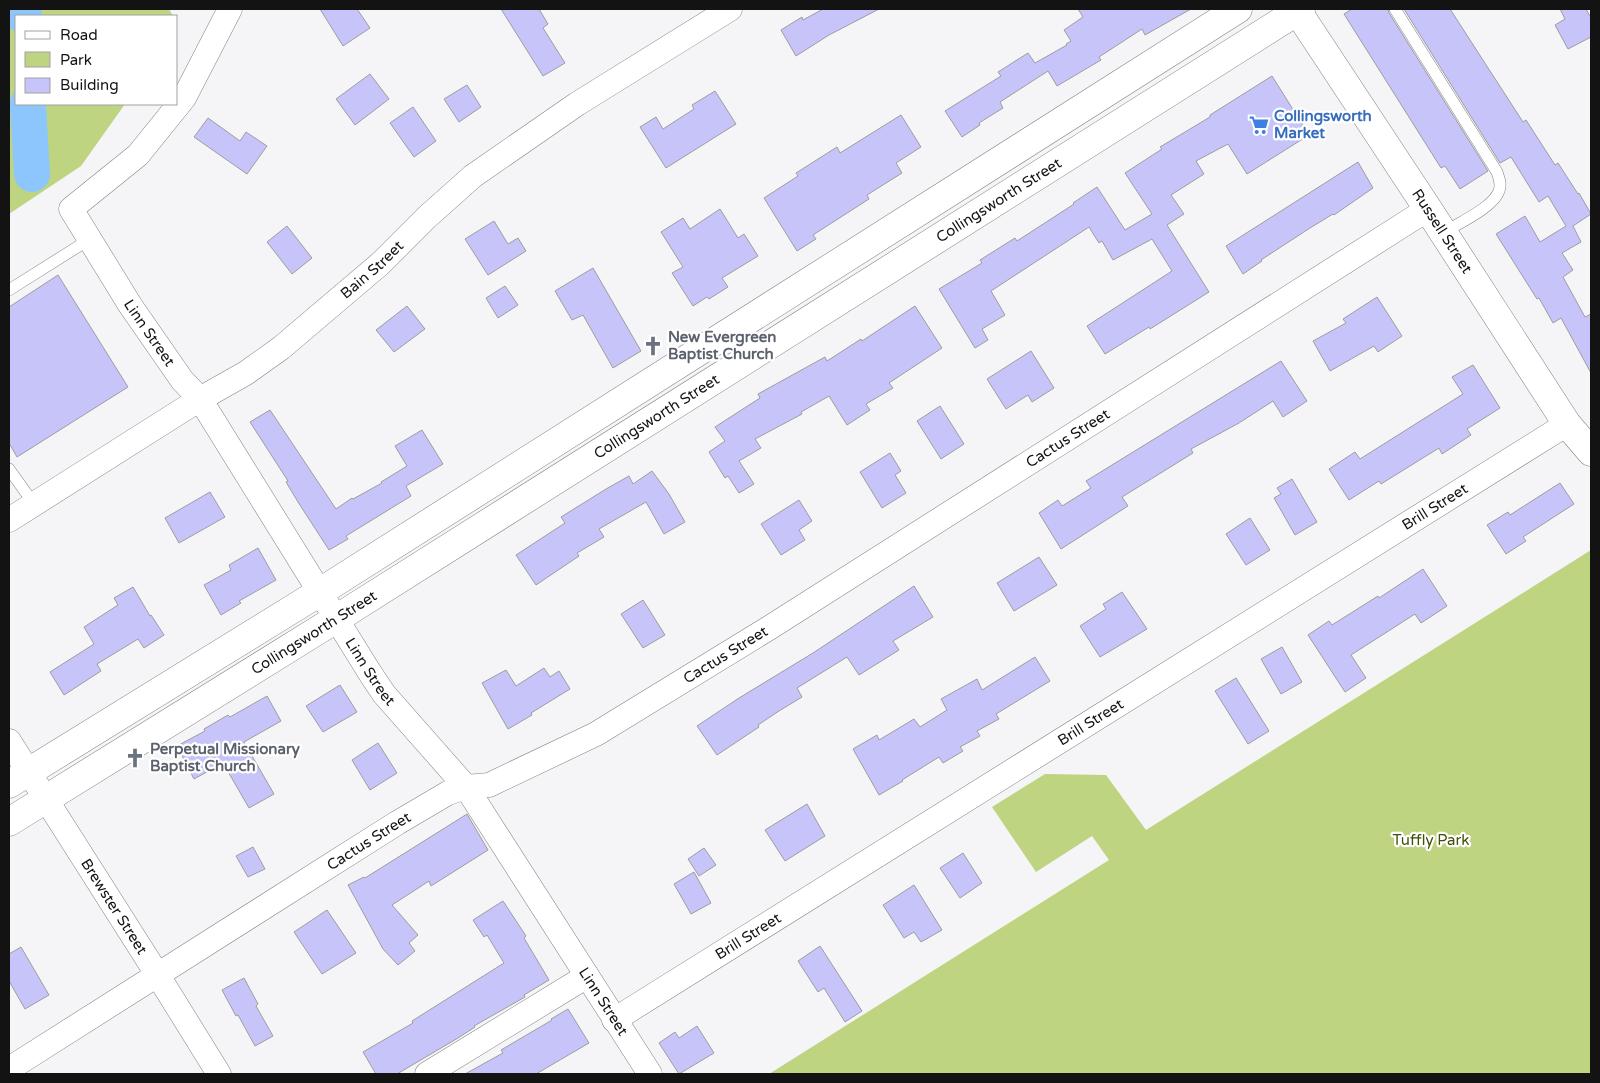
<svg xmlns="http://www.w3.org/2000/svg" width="1600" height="1083" viewBox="0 0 1600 1083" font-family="'Varela Round',sans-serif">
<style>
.green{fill:#bed480}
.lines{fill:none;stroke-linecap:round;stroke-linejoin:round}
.river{stroke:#8cc6fc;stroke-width:36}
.building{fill:#c6c4f9;stroke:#9d9da0}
.lane-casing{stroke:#828285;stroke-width:12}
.street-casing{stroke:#828285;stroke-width:25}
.secondary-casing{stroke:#828285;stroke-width:29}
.lane{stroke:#fff;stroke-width:11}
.street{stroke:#fff;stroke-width:24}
.secondary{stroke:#fff;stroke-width:28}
.labels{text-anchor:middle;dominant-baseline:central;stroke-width:4.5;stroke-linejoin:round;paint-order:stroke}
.shop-label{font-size:15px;font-weight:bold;fill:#366cbe;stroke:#fff;text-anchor:start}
.street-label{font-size:15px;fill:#131314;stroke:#fff}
.worship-label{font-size:15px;font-weight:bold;fill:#5b616d;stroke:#fff;text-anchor:start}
.park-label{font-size:15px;fill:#414f07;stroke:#fff}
</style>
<rect width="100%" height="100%" fill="#f5f5f8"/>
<g class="green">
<path d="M9,9H169L173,16H16V104H125L81,166L9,214Z"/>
<path d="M1591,550V1074H769L1109,860L1092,836L1036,872L992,807L1045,774L1106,775L1146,830Z"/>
</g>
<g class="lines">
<g class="river">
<path d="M23,9L24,16"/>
<path d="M28,104L32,174"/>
</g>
</g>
<g class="building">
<path d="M320,9H357L370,28L343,46Z"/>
<path d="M501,9H539L548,24L543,28L565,63L543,76Z"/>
<path d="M823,9H879L829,35L796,56L781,30L802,17L803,20Z"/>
<path d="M1078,9H1191L1145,35L1142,29L1099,57L1101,60L1057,86L1048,71L1000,102L1003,108L979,123L980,125L962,137L945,111L1001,76L998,72L1028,53L1035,63L1067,45L1066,44L1071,41L1064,30L1083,17Z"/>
<path d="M1352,9H1388L1389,13L1488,171L1460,189L1445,166L1441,168L1344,14Z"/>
<path d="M1404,9H1450L1523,122L1526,120L1555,165L1558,163L1578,194L1579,193L1591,214L1573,226L1581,242L1562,253L1573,270L1563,277L1585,317L1591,314V373L1561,318L1553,323L1539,298L1537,299L1496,234L1525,216L1540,242L1566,226L1548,196L1539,202L1511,157L1500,163Z"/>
<path d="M1560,9H1586L1591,18V37L1568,49L1555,25L1565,19Z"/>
<path d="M370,74L389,99L355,125L336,99Z"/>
<path d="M1272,76L1309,135L1247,174L1228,144L1196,161L1204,174L1171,195L1184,214L1167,225L1209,292L1150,329L1149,327L1105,354L1087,326L1172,271L1152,239L1113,260L1102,241L1099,243L1089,227L991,291L1005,315L982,329L988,340L975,348L939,289L982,263L980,260L1015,238L1017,241L1074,204L1073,203L1097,187L1125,230L1152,214L1125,173L1162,149L1160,147L1210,117V115Z"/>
<path d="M467,85L481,107L459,122L444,99Z"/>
<path d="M715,91L736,124L666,168L640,127L656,117L663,129L694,109L692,105Z"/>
<path d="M413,107L436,141L414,157L390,123Z"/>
<path d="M901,115L921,147L896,163L902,173L867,195L869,199L813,235L816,239L797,251L764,198L798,176L796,173L837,147L840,153Z"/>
<path d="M208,118L240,141L246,132L267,146L247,174L194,137Z"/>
<path d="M1358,162L1373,188L1334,215L1333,214L1310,228L1261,260L1262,261L1243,274L1226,246Z"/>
<path d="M720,209L738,238L744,234L758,256L722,278L728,287L709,299L707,297L693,306L672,273L683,267L661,232L683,218L690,229Z"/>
<path d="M494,221L508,244L518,238L526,251L488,275L465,239Z"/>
<path d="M287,226L312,258L292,274L267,242Z"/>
<path d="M593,268L641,351L613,368L583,315L572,320L555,291Z"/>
<path d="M58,275L128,387L17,457L9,443V307Z"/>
<path d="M505,286L518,305L498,318L486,298Z"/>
<path d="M1377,297L1402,336L1378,352L1374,346L1330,371L1313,341L1346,323L1343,319Z"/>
<path d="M407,306L425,329L394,352L376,330Z"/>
<path d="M915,306L942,348L889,383L893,388L866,404L870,410L847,425L829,396L801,412L802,414L755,439L761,448L739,461L754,484L739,493L728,476L725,478L709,452L725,441L715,427L760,398L758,394L825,357L827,361L861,339L862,341Z"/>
<path d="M1031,351L1054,388L1032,402L1028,395L1006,409L987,379Z"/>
<path d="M1281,361L1307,401L1283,417L1273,401L1239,423L1191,449L1193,453L1122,497L1128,506L1061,549L1039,513L1058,500L1062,506L1091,488L1086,481Z"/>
<path d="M1473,365L1500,408L1467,429L1471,435L1442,454L1439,448L1381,484L1379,481L1349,500L1329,469L1355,452L1360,459L1463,394L1452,377Z"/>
<path d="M940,406L964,444L941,459L917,421Z"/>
<path d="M270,410L336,509L352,498L353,499L382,483L381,482L407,466L395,446L422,430L443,464L406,486L411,496L346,536L348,539L329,550L298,502L286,482L288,481L250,422Z"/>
<path d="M890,453L901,471L895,475L906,493L882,508L860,472Z"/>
<path d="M652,471L669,494L685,522L664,534L646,502L599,529L604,537L577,553L579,556L536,585L516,555L565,523L561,517L606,489L629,476L633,484Z"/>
<path d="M1292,479L1317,522L1295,535L1274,498L1281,494L1277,488Z"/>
<path d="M1560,483L1574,504L1523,537L1526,541L1506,554L1487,525L1508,512L1510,515Z"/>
<path d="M210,492L225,517L179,543L165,518Z"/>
<path d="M799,500L812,521L799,530L805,540L781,555L761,524Z"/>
<path d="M1250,518L1270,550L1246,565L1226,534Z"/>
<path d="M258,548L276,580L239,601L241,603L221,615L204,585L231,570L229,565Z"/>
<path d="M1039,557L1057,585L1014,611L997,583Z"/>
<path d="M1423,569L1447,606L1421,623L1415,614L1351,655L1366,678L1345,692L1308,635L1329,621L1332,625L1378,596L1379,598Z"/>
<path d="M914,586L933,617L893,641L899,650L859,675L847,657L797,688L802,697L779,711L758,725L759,727L717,755L697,726L739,698L813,653Z"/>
<path d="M133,587L150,616L151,615L164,635L144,648L138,639L97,664L101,671L64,695L50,672L94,644L84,627L118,605L114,598Z"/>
<path d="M1122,592L1147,629L1100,657L1080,626L1106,609L1103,604Z"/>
<path d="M643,600L665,635L643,648L621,614Z"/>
<path d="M1282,647L1302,682L1281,694L1261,659Z"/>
<path d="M1035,657L1050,681L996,714L999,719L977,731L980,736L960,747L963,751L943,763L939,757L902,780L903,781L879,795L853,749L877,735L879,740L914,719L920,727L947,710L941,699L977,679L982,690Z"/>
<path d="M544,668L550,677L559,671L570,689L531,713L532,715L508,729L482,683L506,670L516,686Z"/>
<path d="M1236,678L1269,731L1248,744L1215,691Z"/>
<path d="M340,685L357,712L323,732L306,706Z"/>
<path d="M267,696L281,721L244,742L274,794L249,808L223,763L194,779L177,746L205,731L204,729L228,715L230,717Z"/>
<path d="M378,743L397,773L370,790L352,760Z"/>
<path d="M807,804L825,836L785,861L765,830Z"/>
<path d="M467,814L488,850L431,886L429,881L392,905L418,935L409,943L415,951L398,965L383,949L348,885L364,877L365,878Z"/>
<path d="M253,847L265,869L248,877L236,856Z"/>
<path d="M704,848L716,865L699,876L688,859Z"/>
<path d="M963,853L982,883L960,898L940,868Z"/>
<path d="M694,872L711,903L691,914L674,884Z"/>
<path d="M914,885L942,930L921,942L914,932L904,938L883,905Z"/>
<path d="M503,901L526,936L524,938L549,980L524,995L525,997L474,1026L475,1027L458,1038L397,1074H376L363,1052L413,1023L412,1021L504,963L487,935L484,937L473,920Z"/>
<path d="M327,910L356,953L322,974L294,932Z"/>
<path d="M820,946L862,1011L845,1022L824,988L818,992L798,961Z"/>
<path d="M21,947L49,995L25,1009L9,981V954Z"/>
<path d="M244,978L258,1004L256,1006L273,1036L255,1046L238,1015L236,1016L222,990Z"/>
<path d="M568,1009L589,1043L536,1074H465L503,1053L501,1050L552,1020L551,1019Z"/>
<path d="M697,1026L714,1053L679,1074L659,1043L675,1032L679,1038Z"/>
</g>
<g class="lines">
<defs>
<g id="lane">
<path d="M1395,9L1497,172C1499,179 1502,184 1499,191C1493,208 1458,223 1443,233"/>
<path d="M9,290L90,239"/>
<path d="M9,469L34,504"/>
</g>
<g id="street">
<path id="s1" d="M230,9L184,98L138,155L71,209L130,305L182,380L200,399L370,673L384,694L466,787L650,1074"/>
<path id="s2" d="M9,520L200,399L246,373L281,348L381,263L427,217L473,176L577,104L730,9"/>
<path id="s3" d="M9,741L157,974L219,1074"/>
<path id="s4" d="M614,1020L1567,424"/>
<path id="s5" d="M9,1069L397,823L448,793L466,787L489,785L596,734L769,628L1428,209"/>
<path d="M427,1074L587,976"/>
</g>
<g id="secondary">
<path id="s6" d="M1296,9L1428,209L1567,424L1591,452"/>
<path d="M9,784L320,592L1238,9"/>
<path id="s7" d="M9,822L336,619L1301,9"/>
</g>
</defs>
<use href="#lane" class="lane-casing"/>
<use href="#street" class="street-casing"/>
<use href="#secondary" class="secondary-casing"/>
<use href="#lane" class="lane"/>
<use href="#street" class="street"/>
<use href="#secondary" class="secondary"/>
</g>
<defs>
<symbol id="supermarket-bare" viewBox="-9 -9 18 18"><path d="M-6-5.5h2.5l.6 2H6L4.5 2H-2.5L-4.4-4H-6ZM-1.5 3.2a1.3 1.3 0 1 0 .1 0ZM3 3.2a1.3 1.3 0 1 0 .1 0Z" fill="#3f7fe0" stroke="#fff" stroke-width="2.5" paint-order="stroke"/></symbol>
<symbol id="church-bare" viewBox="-9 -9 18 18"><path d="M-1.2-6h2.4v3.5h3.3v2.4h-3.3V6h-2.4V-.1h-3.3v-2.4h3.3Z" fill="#6b7280" stroke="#fff" stroke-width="2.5" paint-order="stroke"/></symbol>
</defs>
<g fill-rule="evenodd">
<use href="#supermarket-bare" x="1245" y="111" width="28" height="28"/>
<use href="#church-bare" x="639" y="332" width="28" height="28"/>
<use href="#church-bare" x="121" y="744" width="28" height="28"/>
</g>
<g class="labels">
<g class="shop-label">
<text x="1274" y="116">Collingsworth<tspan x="1274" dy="17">Market</tspan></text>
</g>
<g class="street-label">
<text stroke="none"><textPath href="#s7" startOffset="1169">Collingsworth Street</textPath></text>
<text stroke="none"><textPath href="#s6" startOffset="266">Russell Street</textPath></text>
<text stroke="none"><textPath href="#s2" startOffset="442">Bain Street</textPath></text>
<text stroke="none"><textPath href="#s1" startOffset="406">Linn Street</textPath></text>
<text stroke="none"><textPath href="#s7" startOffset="764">Collingsworth Street</textPath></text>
<text stroke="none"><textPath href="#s5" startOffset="1236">Cactus Street</textPath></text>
<text stroke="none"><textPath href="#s4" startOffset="968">Brill Street</textPath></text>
<text stroke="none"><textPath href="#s7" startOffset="359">Collingsworth Street</textPath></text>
<text stroke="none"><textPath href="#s5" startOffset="831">Cactus Street</textPath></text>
<text stroke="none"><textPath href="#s1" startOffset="811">Linn Street</textPath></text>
<text stroke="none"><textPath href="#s4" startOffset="562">Brill Street</textPath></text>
<text stroke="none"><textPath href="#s5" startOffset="426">Cactus Street</textPath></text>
<text stroke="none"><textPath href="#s3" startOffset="196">Brewster Street</textPath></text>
<text stroke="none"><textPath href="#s4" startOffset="158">Brill Street</textPath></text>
<text stroke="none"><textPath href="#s1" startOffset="1216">Linn Street</textPath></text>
</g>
<g class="worship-label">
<text x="668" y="337">New Evergreen<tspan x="668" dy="17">Baptist Church</tspan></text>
<text x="150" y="749">Perpetual Missionary<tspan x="150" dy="17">Baptist Church</tspan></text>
</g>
<g class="park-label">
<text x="1431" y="840">Tuffly Park</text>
</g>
</g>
<rect width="1600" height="1083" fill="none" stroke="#131314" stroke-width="20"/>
<rect x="15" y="15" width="162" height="90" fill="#ffffff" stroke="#a1a1a1"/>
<rect x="25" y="31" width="25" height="8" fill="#ffffff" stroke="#a1a1a1"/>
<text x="60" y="40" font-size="15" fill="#131314">Road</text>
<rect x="25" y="52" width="25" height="15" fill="#bed480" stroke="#a1a1a1"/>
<text x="60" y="65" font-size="15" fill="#131314">Park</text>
<rect x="25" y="78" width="25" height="15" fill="#c6c4f9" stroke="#a1a1a1"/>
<text x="60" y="90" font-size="15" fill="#131314">Building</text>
</svg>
